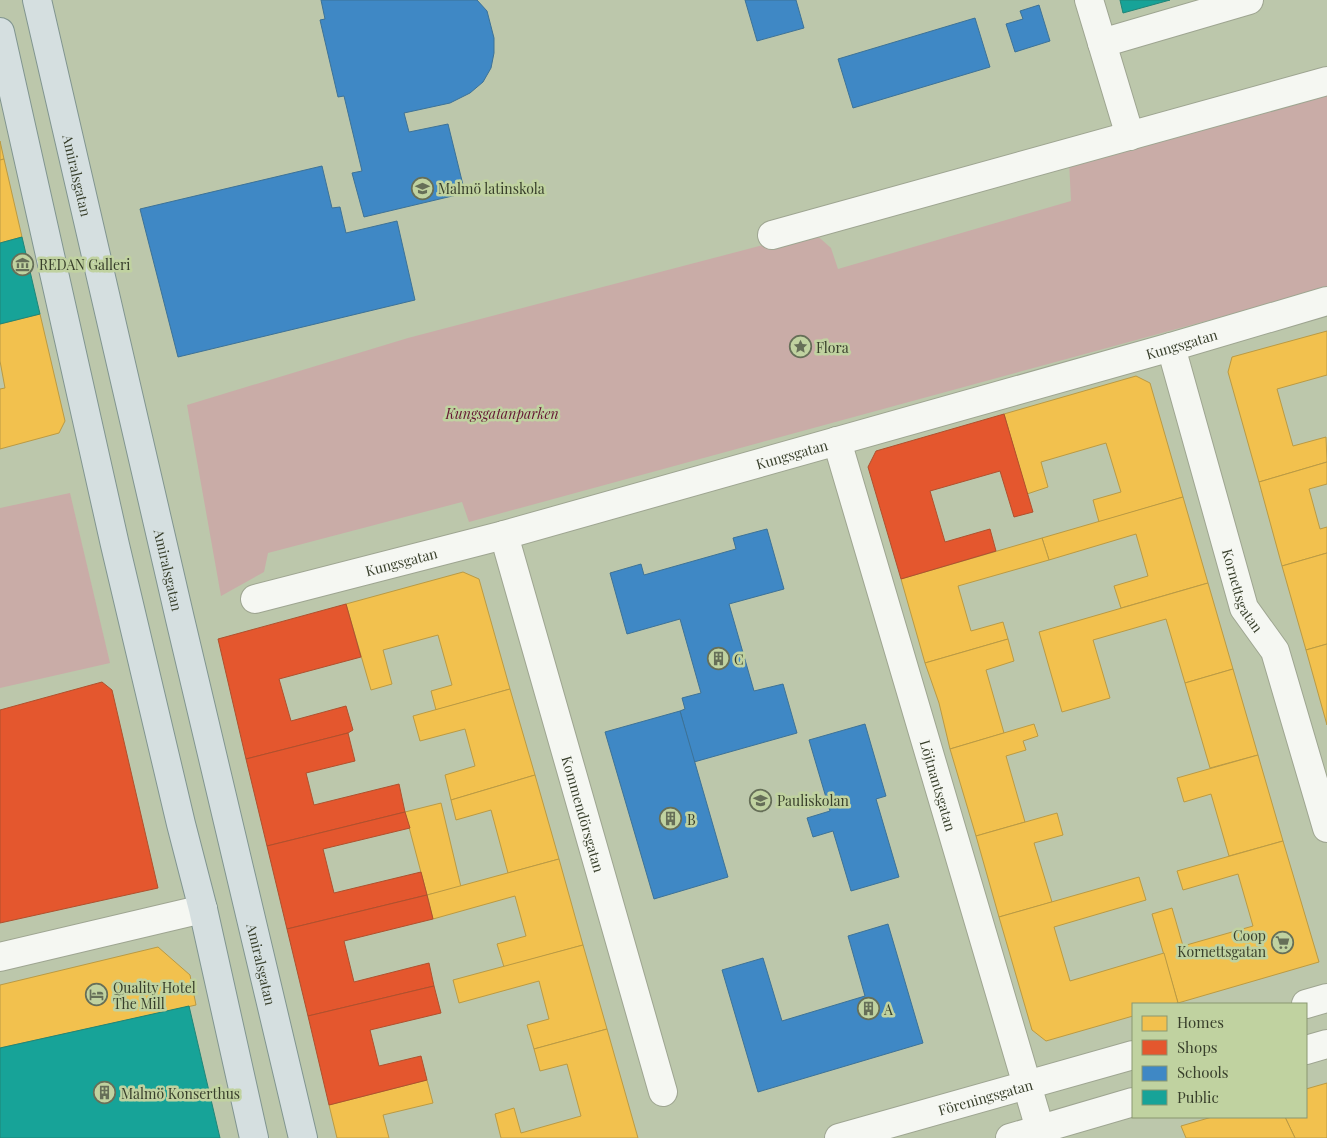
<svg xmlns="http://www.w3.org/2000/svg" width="1327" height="1138" viewBox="0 0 1327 1138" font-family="'Playfair Display',serif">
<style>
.green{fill:#c9aca7}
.homes{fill:#f2c14e;stroke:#ba9a44}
.shops{fill:#e4572e;stroke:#b0502d}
.schools{fill:#3f88c5;stroke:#3d7297}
.public{fill:#17a398;stroke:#218577}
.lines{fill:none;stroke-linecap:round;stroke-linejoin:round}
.minor-casing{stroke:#9ea591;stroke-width:30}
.major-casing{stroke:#819590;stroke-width:30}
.minor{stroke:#f5f7f2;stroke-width:28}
.major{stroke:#d5dfe0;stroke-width:28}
.labels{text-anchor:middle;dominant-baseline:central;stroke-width:5;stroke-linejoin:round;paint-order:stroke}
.street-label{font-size:14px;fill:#383f2b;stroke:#c0d2a0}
.poi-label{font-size:14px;fill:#383f2b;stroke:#c0d2a0;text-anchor:start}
.park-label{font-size:14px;font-style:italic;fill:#651833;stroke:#c0d2a0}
</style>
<rect width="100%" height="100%" fill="#bcc7ab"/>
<g class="green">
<path d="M1327,89V288L469,522L462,502L268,553L264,572L221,596L187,405L408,338L813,232L831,248L838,269L1071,201L1069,161Z"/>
<path d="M70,493L110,663L0,688V508Z"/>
</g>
<g class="homes">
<path d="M0,141L4,159L0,160Z"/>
<path d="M4,159L22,237L0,243V160Z"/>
<path d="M40,314L65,421L59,433L0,449V389L5,388L0,361V324Z"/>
<path d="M1327,331V375L1277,389L1293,446L1326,437L1327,462L1259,482L1228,372L1232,357Z"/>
<path d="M1136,376L1150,383L1183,497L1099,522L1093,500L1121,492L1106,443L1041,462L1048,487L1027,494L1004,414Z"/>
<path d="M1327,462V484L1309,489L1320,529L1327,527V553L1282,566L1259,482Z"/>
<path d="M1183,497L1208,583L1121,608L1114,586L1148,576L1136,534L1049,560L1042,538Z"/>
<path d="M1042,538L1049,560L958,586L971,631L1003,622L1008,639L925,663L901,579Z"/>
<path d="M1327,553V644L1306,650L1282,566Z"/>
<path d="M463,572L479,579L510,689L436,710L431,691L452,685L438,635L383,650L392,684L371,690L346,604Z"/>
<path d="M1208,583L1233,669L1185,683L1166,619L1093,640L1110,698L1062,712L1039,632Z"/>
<path d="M1008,639L1014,661L986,670L1004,733L950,749L939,703L925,663Z"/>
<path d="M1327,644V725L1306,650Z"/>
<path d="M1233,669L1258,755L1210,768L1185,683Z"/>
<path d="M510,689L535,775L451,800L445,775L475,766L465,729L420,741L413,716Z"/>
<path d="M1034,724L1038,736L1023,741L1026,750L1006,756L1025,822L976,836L950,749Z"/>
<path d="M1258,755L1283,841L1229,856L1211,794L1184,802L1177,778Z"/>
<path d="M535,775L559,859L508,873L491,810L456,820L451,800Z"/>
<path d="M441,803L461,887L427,895L405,812Z"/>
<path d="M1057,813L1063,835L1034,843L1052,902L999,917L976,836Z"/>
<path d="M1283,841L1319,962L1178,1003L1152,914L1172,908L1183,946L1253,926L1238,874L1183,890L1177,871Z"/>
<path d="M559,859L583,945L504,967L497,944L526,936L515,896L433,919L427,895Z"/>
<path d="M1139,877L1146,900L1054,927L1070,981L1164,953L1178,1003L1173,1004H1133V1016L1046,1041L1032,1030L999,917Z"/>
<path d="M583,945L607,1029L534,1049L527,1025L549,1019L539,981L459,1003L453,980Z"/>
<path d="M158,947L190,975L196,1005L0,1048V985Z"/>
<path d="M607,1029L638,1138H501L495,1114L514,1108L521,1133L581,1116L567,1064L540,1071L534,1049Z"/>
<path d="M427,1080L433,1103L383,1115L389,1138H337L329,1105Z"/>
<path d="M1327,1083V1138H1295L1285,1117H1306V1089Z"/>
<path d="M1212,1117H1285L1295,1138H1186L1181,1126Z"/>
</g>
<g class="shops">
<path d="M1004,414L1033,512L1014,517L1000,471L930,491L945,542L990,529L996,551L901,579L868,467L876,451Z"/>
<path d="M346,604L361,657L279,679L291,721L346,706L353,730L348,733L246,759L218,639Z"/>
<path d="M102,682L112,690L158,888L0,923V710Z"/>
<path d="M348,733L355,761L306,773L314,805L399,784L405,812L267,846L246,759Z"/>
<path d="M405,812L410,828L323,849L334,893L421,872L427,895L287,929L267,846Z"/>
<path d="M427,895L433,919L344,941L354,982L429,963L434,986L308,1016L287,929Z"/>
<path d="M434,986L441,1013L370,1030L379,1066L421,1056L427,1080L329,1105L308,1016Z"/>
</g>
<g class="schools">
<path d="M321,0H477L487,11L494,38V53L491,68L483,82L470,93L450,103L404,113L409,132L448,124L465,193L364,217L352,173L362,171L344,96L338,97L320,20L325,19Z"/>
<path d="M745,0H796L804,28L757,41Z"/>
<path d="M1039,5L1050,41L1015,52L1006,24L1023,19L1020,11Z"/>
<path d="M975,18L990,67L853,108L838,59Z"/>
<path d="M322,166L332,208L340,207L346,233L397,221L415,300L178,357L140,209Z"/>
<path d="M767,529L784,589L729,604L754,691L783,684L797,733L694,762L680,711L685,709L682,698L701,693L680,619L627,634L610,573L641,564L644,575L736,549L733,538Z"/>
<path d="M680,711L728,877L654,899L605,732Z"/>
<path d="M865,724L886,796L876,799L899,877L851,891L833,831L813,837L807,818L830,811L809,740Z"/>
<path d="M888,924L923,1043L758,1092L722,970L763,958L782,1021L865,996L848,936Z"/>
</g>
<g class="public">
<path d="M1120,0H1170L1123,13Z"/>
<path d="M22,237L40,314L0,324V243Z"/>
<path d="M189,1006L220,1138H0V1048Z"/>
</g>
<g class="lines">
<defs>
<g id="minor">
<path d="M1089,0L1130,136"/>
<path d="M1102,43L1249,0"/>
<path d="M772,235L1327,81"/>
<path id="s1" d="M1171,347L1244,608L1275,651L1327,828"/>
<path id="s2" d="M837,441L1040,1129"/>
<path id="s3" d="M504,535L663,1092"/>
<path id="s4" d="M255,599L504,535L1171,347L1327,301"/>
<path d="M0,957L203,909"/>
<path d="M1306,1004L1327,998"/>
<path d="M1306,1050L1327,1044"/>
<path id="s5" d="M839,1138L1133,1055"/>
<path d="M1010,1138L1133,1102"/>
</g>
<g id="major">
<path id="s6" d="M37,0L180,619L303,1138"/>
<path d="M0,32L115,545L181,824L203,909L254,1138"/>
</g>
</defs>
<use href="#minor" class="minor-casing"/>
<use href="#major" class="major-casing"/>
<use href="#minor" class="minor"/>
<use href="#major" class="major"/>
</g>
<defs>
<symbol id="school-ring" viewBox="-11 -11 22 22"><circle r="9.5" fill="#c0d2a0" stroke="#666f58" stroke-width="1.5"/><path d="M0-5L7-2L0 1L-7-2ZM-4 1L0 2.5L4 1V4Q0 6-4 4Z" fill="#666f58"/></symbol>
<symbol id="museum-ring" viewBox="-11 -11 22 22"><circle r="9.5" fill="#c0d2a0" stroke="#666f58" stroke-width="1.5"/><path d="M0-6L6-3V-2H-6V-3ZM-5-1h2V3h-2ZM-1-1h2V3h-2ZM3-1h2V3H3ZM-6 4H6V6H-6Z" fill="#666f58"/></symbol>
<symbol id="sight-ring" viewBox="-11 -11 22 22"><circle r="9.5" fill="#c0d2a0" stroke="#666f58" stroke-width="1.5"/><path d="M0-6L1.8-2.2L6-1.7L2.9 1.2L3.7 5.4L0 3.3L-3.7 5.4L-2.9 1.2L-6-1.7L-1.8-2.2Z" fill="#666f58"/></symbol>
<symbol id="building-ring" viewBox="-11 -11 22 22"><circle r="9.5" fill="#c0d2a0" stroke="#666f58" stroke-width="1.5"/><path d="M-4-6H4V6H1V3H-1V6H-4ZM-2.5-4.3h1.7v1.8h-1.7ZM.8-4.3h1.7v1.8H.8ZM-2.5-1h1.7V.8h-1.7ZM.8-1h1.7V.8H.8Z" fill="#666f58"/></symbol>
<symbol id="supermarket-ring" viewBox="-11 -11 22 22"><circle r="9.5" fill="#c0d2a0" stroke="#666f58" stroke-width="1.5"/><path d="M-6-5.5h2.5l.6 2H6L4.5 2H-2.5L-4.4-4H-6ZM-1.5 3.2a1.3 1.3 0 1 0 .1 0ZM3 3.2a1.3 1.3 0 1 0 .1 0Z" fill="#666f58"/></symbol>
<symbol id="hotel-ring" viewBox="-11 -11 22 22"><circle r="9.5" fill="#c0d2a0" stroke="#666f58" stroke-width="1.5"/><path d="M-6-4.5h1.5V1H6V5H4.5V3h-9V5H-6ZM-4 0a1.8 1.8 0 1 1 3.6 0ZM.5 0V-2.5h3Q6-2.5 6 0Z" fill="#666f58"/></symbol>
</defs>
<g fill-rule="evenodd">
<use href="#school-ring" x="410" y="176" width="25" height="25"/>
<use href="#museum-ring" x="10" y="252" width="25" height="25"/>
<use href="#sight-ring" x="788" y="334" width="25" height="25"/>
<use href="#building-ring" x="706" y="646" width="25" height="25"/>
<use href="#school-ring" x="748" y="788" width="25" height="25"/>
<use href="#building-ring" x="658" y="806" width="25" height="25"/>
<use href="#supermarket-ring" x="1270" y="930" width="25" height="25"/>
<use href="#hotel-ring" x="84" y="982" width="25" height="25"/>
<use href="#building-ring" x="856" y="996" width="25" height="25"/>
<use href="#building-ring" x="92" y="1080" width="25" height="25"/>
</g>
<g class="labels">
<g class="street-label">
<text stroke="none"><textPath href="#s6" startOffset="180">Amiralsgatan</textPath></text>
<text stroke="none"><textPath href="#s4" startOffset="961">Kungsgatan</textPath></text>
<text stroke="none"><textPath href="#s4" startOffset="556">Kungsgatan</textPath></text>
<text stroke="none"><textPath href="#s4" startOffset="151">Kungsgatan</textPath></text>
<text stroke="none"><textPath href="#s6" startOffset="585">Amiralsgatan</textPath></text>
<text stroke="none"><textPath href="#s1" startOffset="254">Kornettsgatan</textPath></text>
<text stroke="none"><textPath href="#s2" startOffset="359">Löjtnantsgatan</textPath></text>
<text stroke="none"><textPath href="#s3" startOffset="290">Kommendörsgatan</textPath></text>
<text stroke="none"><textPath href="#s6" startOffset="990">Amiralsgatan</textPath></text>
<text stroke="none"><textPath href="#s5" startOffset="152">Föreningsgatan</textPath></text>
</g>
<g class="poi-label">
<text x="438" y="188">Malmö latinskola</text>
<text x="39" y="264">REDAN Galleri</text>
<text x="816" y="347">Flora</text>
<text x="734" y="659">C</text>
<text x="777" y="800">Pauliskolan</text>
<text x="687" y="819">B</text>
<text x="1266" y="935" text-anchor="end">Coop<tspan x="1266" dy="16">Kornettsgatan</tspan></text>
<text x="113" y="987">Quality Hotel<tspan x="113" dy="16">The Mill</tspan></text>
<text x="884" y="1009">A</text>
<text x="121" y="1093">Malmö Konserthus</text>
</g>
<g class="park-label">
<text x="502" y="413">Kungsgatanparken</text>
</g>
</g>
<rect x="1132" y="1003" width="175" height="115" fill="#c0d2a0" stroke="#8a9771"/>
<rect x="1142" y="1016" width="25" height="15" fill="#f2c14e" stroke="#8a9771"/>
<text x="1177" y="1028" font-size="15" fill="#383f2b">Homes</text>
<rect x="1142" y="1040" width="25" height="15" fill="#e4572e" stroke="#8a9771"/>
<text x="1177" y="1053" font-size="15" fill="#383f2b">Shops</text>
<rect x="1142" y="1066" width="25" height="15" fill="#3f88c5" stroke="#8a9771"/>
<text x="1177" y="1078" font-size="15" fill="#383f2b">Schools</text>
<rect x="1142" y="1090" width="25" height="15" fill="#17a398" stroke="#8a9771"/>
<text x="1177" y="1103" font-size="15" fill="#383f2b">Public</text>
</svg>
